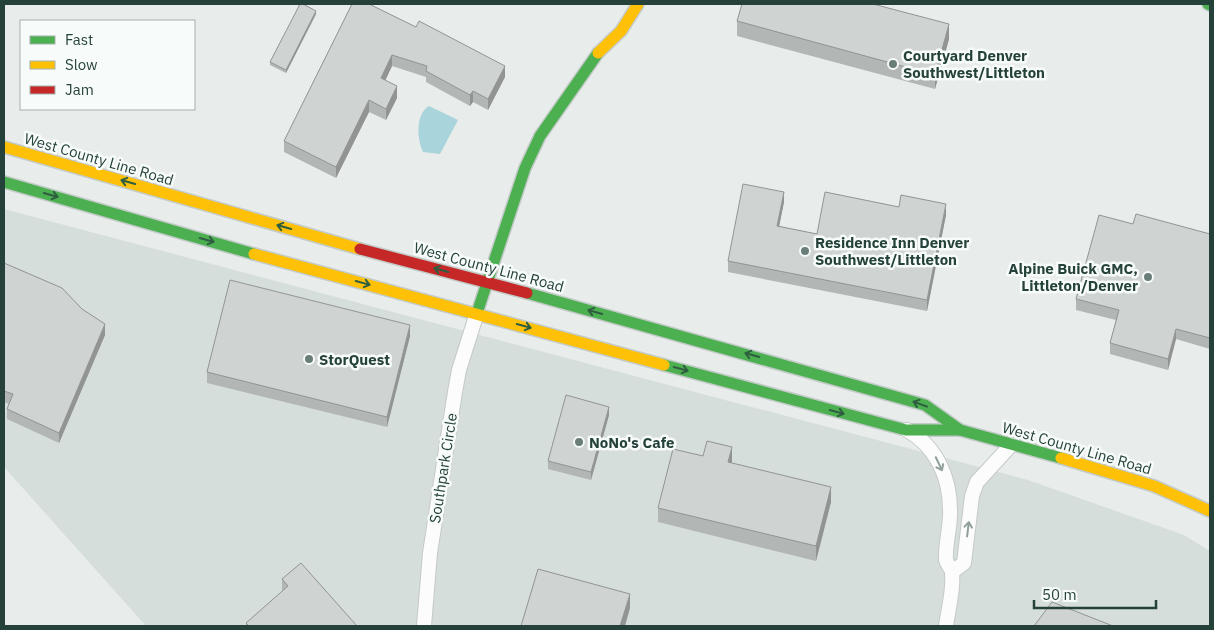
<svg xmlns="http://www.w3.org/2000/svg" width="1214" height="630" viewBox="0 0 1214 630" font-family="'IBM Plex Sans',sans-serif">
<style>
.built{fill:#d6dedb}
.water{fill:#a9d4db}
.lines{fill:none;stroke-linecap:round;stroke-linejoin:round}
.street-casing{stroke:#c5cac8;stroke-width:16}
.fast-casing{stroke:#c3cbc8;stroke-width:14}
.slow-casing{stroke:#c3cbc8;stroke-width:14}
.jam-casing{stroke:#c3cbc8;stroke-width:14}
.street{stroke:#fcfcfc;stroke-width:14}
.fast{stroke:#4caf50;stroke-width:11}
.slow{stroke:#ffc107;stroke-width:11}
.jam{stroke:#c62828;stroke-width:11}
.wall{fill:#b2b6b5}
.shaded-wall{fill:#919493}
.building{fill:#cfd4d2;stroke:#919493}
.oneway{stroke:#2e5d40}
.oneway2{stroke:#909f9b}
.poi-dot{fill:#697e78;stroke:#f7fbf9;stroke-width:2}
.labels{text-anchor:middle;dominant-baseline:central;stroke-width:5;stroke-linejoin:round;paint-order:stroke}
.poi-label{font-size:15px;font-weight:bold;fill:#24423a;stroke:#f7fbf9;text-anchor:start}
.street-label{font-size:15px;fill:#24423a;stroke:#f7fbf9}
</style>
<rect width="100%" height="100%" fill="#e8edeb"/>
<path class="built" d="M4,209L1028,480L1184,535L1210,551V626H146L4,467Z"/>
<path class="water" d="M429,106L458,120L440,154L423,152C417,140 415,114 429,106Z"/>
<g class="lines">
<defs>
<g id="street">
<path d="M907,430C936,446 950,477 950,510C951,526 945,543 946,560C947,565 952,568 952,573C954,590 948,610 946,626"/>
<path d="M952,572L964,563L972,496L977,482L1011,445"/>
<path d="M424,626L430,553L455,392L459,370L477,313"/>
</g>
<g id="fast">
<path d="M1208,4L1210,5"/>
<path d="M4,182L254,254"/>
<path d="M527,293L925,405L960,430"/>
<path d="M477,313L525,168L540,136L598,53"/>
<path d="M664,365L906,430H960L1061,458"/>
</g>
<g id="slow">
<path d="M598,53L621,31L638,4"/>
<path d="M4,147L360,249"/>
<path d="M254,254L664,365"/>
<path d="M1061,458L1154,486L1210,511"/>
</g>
<path id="jam" d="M360,249L527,293"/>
</defs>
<use href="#street" class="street-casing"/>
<use href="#fast" class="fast-casing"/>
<use href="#slow" class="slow-casing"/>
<use href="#jam" class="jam-casing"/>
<use href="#street" class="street"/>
<use href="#fast" class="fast"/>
<use href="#slow" class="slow"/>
<use href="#jam" class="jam"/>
</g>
<g class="wall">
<path d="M352,4L505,77L488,110L473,102L470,106L426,82V77L392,66L385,80L397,98L386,120L369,112L336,178L284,152V141Z"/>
<path d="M316,14L286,73L270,65V62Z"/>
<path d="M737,21L949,39L935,89L737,36Z"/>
<path d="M784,202L779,226L817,234L946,215L927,311L728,272V261Z"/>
<path d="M1133,224L1210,234V349L1176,339L1168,370L1110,354V343L1116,320L1076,310V299Z"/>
<path d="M4,263L105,335L59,443L7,419V409L9,404L4,402Z"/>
<path d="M410,336L387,427L207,383V372Z"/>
<path d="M609,415L591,480L548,469V461Z"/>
<path d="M703,456L732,462L731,463L831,502L816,561L658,522V508Z"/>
<path d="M282,579L357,626H246V623L283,591L282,590Z"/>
</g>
<g class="shaded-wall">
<path d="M316,11V14L286,73V70Z"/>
<path d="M949,24V39L935,89V75Z"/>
<path d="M392,55V66L381,90V78Z"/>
<path d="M505,66V77L488,110V99Z"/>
<path d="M397,86V98L386,120V109Z"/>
<path d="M473,91V102L470,106V95Z"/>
<path d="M369,100V112L336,178V167Z"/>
<path d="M784,192V202L777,237V226Z"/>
<path d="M946,204V215L927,311V300Z"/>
<path d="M105,324V335L59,443V433Z"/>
<path d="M410,325V336L387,427V417Z"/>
<path d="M1176,329V339L1168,370V359Z"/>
<path d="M609,407V415L591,480V472Z"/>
<path d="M732,447V462L728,477V462Z"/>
<path d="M831,487V502L816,561V546Z"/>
<path d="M630,594V608L625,626H620Z"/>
</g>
<g class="building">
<path d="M300,4H303L316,11L286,70L270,62Z"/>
<path d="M352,4H369L416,27L419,21L505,66L488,99L473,91L470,95L426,71L427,66L392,55L381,78L397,86L386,109L369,100L336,167L284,141Z"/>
<path d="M742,4H873L949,24L935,75L737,21Z"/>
<path d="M743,184L784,192L777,226L817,234L825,192L899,207L901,195L946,204L927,300L728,261Z"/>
<path d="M1136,214L1210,234V338L1176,329L1168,359L1110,343L1119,310L1076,299L1099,215L1133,224Z"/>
<path d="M4,263L62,288L82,309L105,324L59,433L7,409L13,394L4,391Z"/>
<path d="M230,280L410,325L387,417L207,372Z"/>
<path d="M566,395L609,407L591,472L548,461Z"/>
<path d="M707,441L732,447L728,462L831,487L816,546L658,508L673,449L703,456Z"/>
<path d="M301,563L357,626H249L246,623L288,586L282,579Z"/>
<path d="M538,569L630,594L620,626H521Z"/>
<path d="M1052,602L1113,626H1034Z"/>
</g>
<defs><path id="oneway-shaft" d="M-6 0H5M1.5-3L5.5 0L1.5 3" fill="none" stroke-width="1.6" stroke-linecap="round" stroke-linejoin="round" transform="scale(1.25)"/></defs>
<g class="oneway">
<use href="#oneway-shaft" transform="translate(128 182) rotate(-164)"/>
<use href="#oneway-shaft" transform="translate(51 195) rotate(16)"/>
<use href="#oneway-shaft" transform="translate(284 227) rotate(-164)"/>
<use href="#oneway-shaft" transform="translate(207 240) rotate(16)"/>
<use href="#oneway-shaft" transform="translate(441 270) rotate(-165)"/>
<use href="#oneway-shaft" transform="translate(363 283) rotate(15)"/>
<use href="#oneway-shaft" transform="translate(595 312) rotate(-164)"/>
<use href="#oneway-shaft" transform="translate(524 326) rotate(15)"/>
<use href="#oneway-shaft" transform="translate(752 355) rotate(-164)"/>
<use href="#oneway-shaft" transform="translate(681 369) rotate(15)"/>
<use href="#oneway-shaft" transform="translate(920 404) rotate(-160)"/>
<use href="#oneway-shaft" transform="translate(837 412) rotate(15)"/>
</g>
<g class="oneway2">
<use href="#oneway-shaft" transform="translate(939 464) rotate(65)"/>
<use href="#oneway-shaft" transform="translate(968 529) rotate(-83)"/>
</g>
<g class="poi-dot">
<circle cx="893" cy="64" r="5"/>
<circle cx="805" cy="251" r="5"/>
<circle cx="1148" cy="277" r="5"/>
<circle cx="309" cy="359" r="5"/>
<circle cx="579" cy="442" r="5"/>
</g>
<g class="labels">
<g class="poi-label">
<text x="903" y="55">Courtyard Denver<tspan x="903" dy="17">Southwest/Littleton</tspan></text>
<text x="815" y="242">Residence Inn Denver<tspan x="815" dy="17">Southwest/Littleton</tspan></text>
<text x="1138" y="268" text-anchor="end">Alpine Buick GMC,<tspan x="1138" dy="17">Littleton/Denver</tspan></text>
<text x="319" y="359">StorQuest</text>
<text x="589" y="442">NoNo's Cafe</text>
</g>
<g class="street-label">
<text transform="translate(99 159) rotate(16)">West County Line Road</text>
<text transform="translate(489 267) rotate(15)">West County Line Road</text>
<text transform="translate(1077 448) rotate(16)">West County Line Road</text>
<text transform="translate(443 468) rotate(-81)">Southpark Circle</text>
</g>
</g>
<rect width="1214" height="630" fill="none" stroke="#24423a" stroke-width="10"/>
<rect x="20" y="20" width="175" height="90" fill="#f7fbf9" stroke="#a3b1ad"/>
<rect x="30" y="36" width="25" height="8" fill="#4caf50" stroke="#a3b1ad"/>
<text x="65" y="45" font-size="15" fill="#24423a">Fast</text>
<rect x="30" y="61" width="25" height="8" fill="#ffc107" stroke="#a3b1ad"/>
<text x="65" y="70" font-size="15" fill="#24423a">Slow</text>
<rect x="30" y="86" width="25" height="8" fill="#c62828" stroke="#a3b1ad"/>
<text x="65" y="95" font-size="15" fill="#24423a">Jam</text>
<path d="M1034 600v8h122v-8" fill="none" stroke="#24423a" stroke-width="2.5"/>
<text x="1042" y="600" font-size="15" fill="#24423a" stroke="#f7fbf9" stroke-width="4" paint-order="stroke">50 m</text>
</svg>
